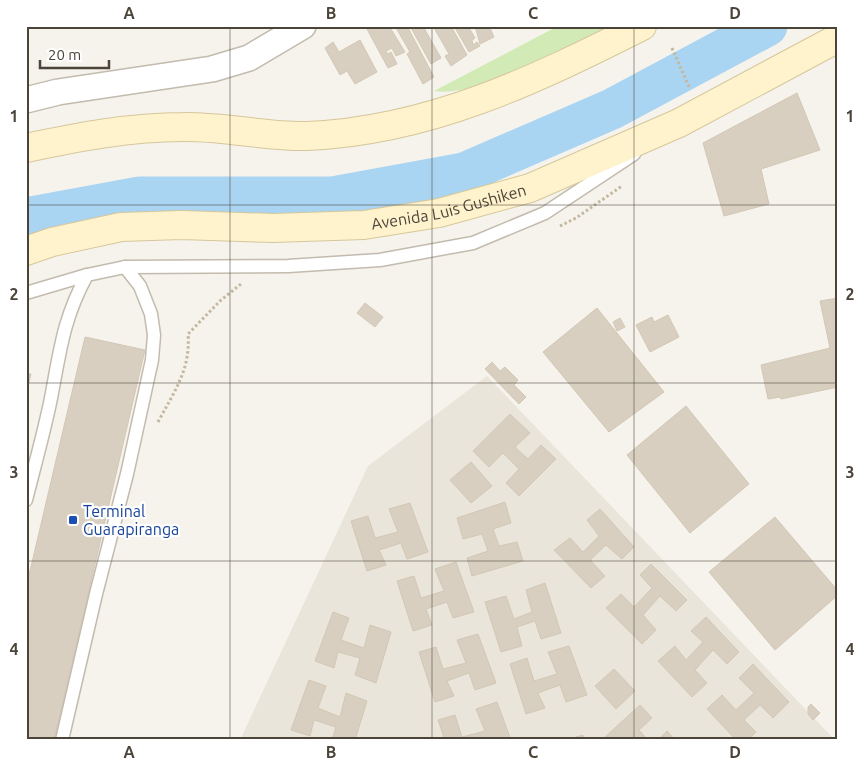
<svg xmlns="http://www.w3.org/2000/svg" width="864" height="766" viewBox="0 0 864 766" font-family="Ubuntu,sans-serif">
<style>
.residential{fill:#eae5da}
.green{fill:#d2eab5}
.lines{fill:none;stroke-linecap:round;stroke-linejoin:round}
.river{stroke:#a9d4f2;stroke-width:41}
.building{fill:#d8cfc1;stroke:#d3c7b4}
.lane-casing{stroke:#c2bbae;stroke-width:15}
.street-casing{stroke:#c2bbae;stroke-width:28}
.secondary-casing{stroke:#d6c79b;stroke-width:30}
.path{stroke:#c4b79f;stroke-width:3;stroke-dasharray:2.5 2.5;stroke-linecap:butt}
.lane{stroke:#fff;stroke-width:12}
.street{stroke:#fff;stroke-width:25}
.secondary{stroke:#fff3cd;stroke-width:28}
.grid{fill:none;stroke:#4b4439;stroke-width:1;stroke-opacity:0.55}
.transit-dot{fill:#1a4fb4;stroke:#fff;stroke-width:2}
.labels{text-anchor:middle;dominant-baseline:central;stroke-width:4.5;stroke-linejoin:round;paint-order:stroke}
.street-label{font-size:16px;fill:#4b4439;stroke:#fff}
.transit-label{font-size:16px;fill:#164399;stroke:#fff;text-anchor:start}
.neatline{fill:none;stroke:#4b4439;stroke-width:2}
.grid-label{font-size:16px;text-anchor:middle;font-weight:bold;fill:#4b4439}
</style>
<rect width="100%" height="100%" fill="#f6f3ec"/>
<path class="residential" d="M487,376L835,740H240L368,466Z"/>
<path class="green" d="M558,26H610C567,48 481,98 434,91Z"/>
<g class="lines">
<path class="river" d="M26,218L140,197H333L464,173L612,109L767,26"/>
</g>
<g class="building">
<path d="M373,26H389L405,52L396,56L392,48L386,51L388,54L391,52L397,64L388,68L367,29Z"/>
<path d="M395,26H407L434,77L423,84L407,54L410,52Z"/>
<path d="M410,26H427L424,28L441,58L431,64Z"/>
<path d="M433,26H451L467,55L451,66L445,56L449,54Z"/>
<path d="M454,26H468L475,38L472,40L473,45L477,42L480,46L469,52Z"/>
<path d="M475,26H489L494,37L480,44Z"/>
<path d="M360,40L377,72L355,84L347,71L340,75L325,48L333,42L339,52Z"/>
<path d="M797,93L820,150L761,169L769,204L724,216L703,143Z"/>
<path d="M838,298V387L781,399L780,397L768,399L761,365L830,348L820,301Z"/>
<path d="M365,303L383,317L375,327L357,313Z"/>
<path d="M597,308L664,392L609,432L543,352Z"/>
<path d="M668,315L679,337L650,352L636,325L652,317L654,322Z"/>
<path d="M620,318L625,327L617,331L613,322Z"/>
<path d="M85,337L145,350L54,740H26V588Z"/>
<path d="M492,362L500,371L505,367L518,380L514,385L526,397L519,404L485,369Z"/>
<path d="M26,373L31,374L26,395Z"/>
<path d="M686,406L749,484L690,533L627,455Z"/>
<path d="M510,414L530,433L515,447L528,459L541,445L556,459L519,496L506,483L519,469L503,453L489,467L473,451Z"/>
<path d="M471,462L492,486L471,503L450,480Z"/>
<path d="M505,502L511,523L493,529L499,546L517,542L523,561L472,576L467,558L488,551L482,534L463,539L457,518Z"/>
<path d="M410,503L428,552L407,559L401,543L379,550L386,565L367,571L351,521L368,516L375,538L398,532L389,509Z"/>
<path d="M600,509L634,547L622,559L606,545L590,560L605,576L591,588L554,550L570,538L583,552L599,536L587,520Z"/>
<path d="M775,517L838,591V595L775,650L709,572Z"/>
<path d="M456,562L474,612L453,618L447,602L426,609L432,625L413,631L397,581L414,576L421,598L444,591L435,569Z"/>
<path d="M651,564L687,600L676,611L660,596L643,615L656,630L642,644L606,608L621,594L634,607L652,588L640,575Z"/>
<path d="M545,583L561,633L541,639L535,621L517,627L522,646L501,652L485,602L506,596L514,619L532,612L526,590Z"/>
<path d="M333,612L349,618L341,640L364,648L370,625L391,632L376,683L355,675L360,658L338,652L334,668L315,661Z"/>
<path d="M706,617L739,652L727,664L713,650L695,670L707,683L692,697L658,661L675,646L686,660L703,642L691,631Z"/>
<path d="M478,634L496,683L475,690L469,673L447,681L454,696L435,702L419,652L436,647L443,669L466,663L457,640Z"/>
<path d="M569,646L587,695L566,702L560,685L538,693L545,708L526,714L510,664L527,658L534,681L557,674L548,652Z"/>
<path d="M753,664L789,702L773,718L760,705L744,720L756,732L748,740H736L707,709L722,695L736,710L754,693L739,678Z"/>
<path d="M614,669L635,691L616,709L595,686Z"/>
<path d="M309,680L326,686L318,708L340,717L346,693L367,701L355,740H332L336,727L314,720L310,736L291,730Z"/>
<path d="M497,702L511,740H445L438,720L455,715L462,737L485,731L476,709Z"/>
<path d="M811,704L820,713L813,720L808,714V707Z"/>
<path d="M640,705L652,718L639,730L648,740H606L604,738Z"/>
<path d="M667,731L675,740H658Z"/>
<path d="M583,735L584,740H567Z"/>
</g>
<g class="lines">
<defs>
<g id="lane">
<path d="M26,293L87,275L125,267L288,266L380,260L473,243L545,213L634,154"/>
<path d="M26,500C34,468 43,436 50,403C60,353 62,321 87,275"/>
<path d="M62,740L96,594L127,474L152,360L154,335L151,314L140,286L125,267"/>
</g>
<path id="street" d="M26,100L58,92L212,69L249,58L303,26"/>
<g id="secondary">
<path d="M26,148C78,137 130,127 183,127C224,126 266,137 307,136C429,131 535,80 642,26"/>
<path id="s1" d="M26,251L52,242L121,227L181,225L273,228L364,225L439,213L530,188L679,123L838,38"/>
</g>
</defs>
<use href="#lane" class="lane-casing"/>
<use href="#street" class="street-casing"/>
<use href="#secondary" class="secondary-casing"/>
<g class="path">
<path d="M672,48L690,89"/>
<path d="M560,226L576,218L622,186"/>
<path d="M158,422C174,392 191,369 188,334L221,300L241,284"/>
</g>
<use href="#lane" class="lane"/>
<use href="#street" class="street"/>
<use href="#secondary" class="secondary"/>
</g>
<path class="grid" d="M230,26V740M432,26V740M634,26V740M26,205H838M26,383H838M26,561H838"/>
<rect class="transit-dot" x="68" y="515" width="10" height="10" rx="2.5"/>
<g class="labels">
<g class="street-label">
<text stroke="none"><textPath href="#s1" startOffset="428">Avenida Luis Gushiken</textPath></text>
</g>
<g class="transit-label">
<text x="83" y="511">Terminal<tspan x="83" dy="18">Guarapiranga</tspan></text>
</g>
</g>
<rect width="864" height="766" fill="none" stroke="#ffffff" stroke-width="55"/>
<path d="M40 60v8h69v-8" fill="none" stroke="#4b4439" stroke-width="2.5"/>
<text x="48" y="60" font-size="15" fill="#4b4439" stroke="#ffffff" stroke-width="4" paint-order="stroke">20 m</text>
<rect x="28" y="28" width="808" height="710" class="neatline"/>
<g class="grid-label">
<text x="129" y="19">A</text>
<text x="331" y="19">B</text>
<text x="533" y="19">C</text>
<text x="735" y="19">D</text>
<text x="14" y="122">1</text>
<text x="850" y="122">1</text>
<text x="14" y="300">2</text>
<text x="850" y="300">2</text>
<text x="14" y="478">3</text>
<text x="850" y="478">3</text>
<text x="14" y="655">4</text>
<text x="850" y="655">4</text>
<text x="129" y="758">A</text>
<text x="331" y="758">B</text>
<text x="533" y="758">C</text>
<text x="735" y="758">D</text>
</g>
</svg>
